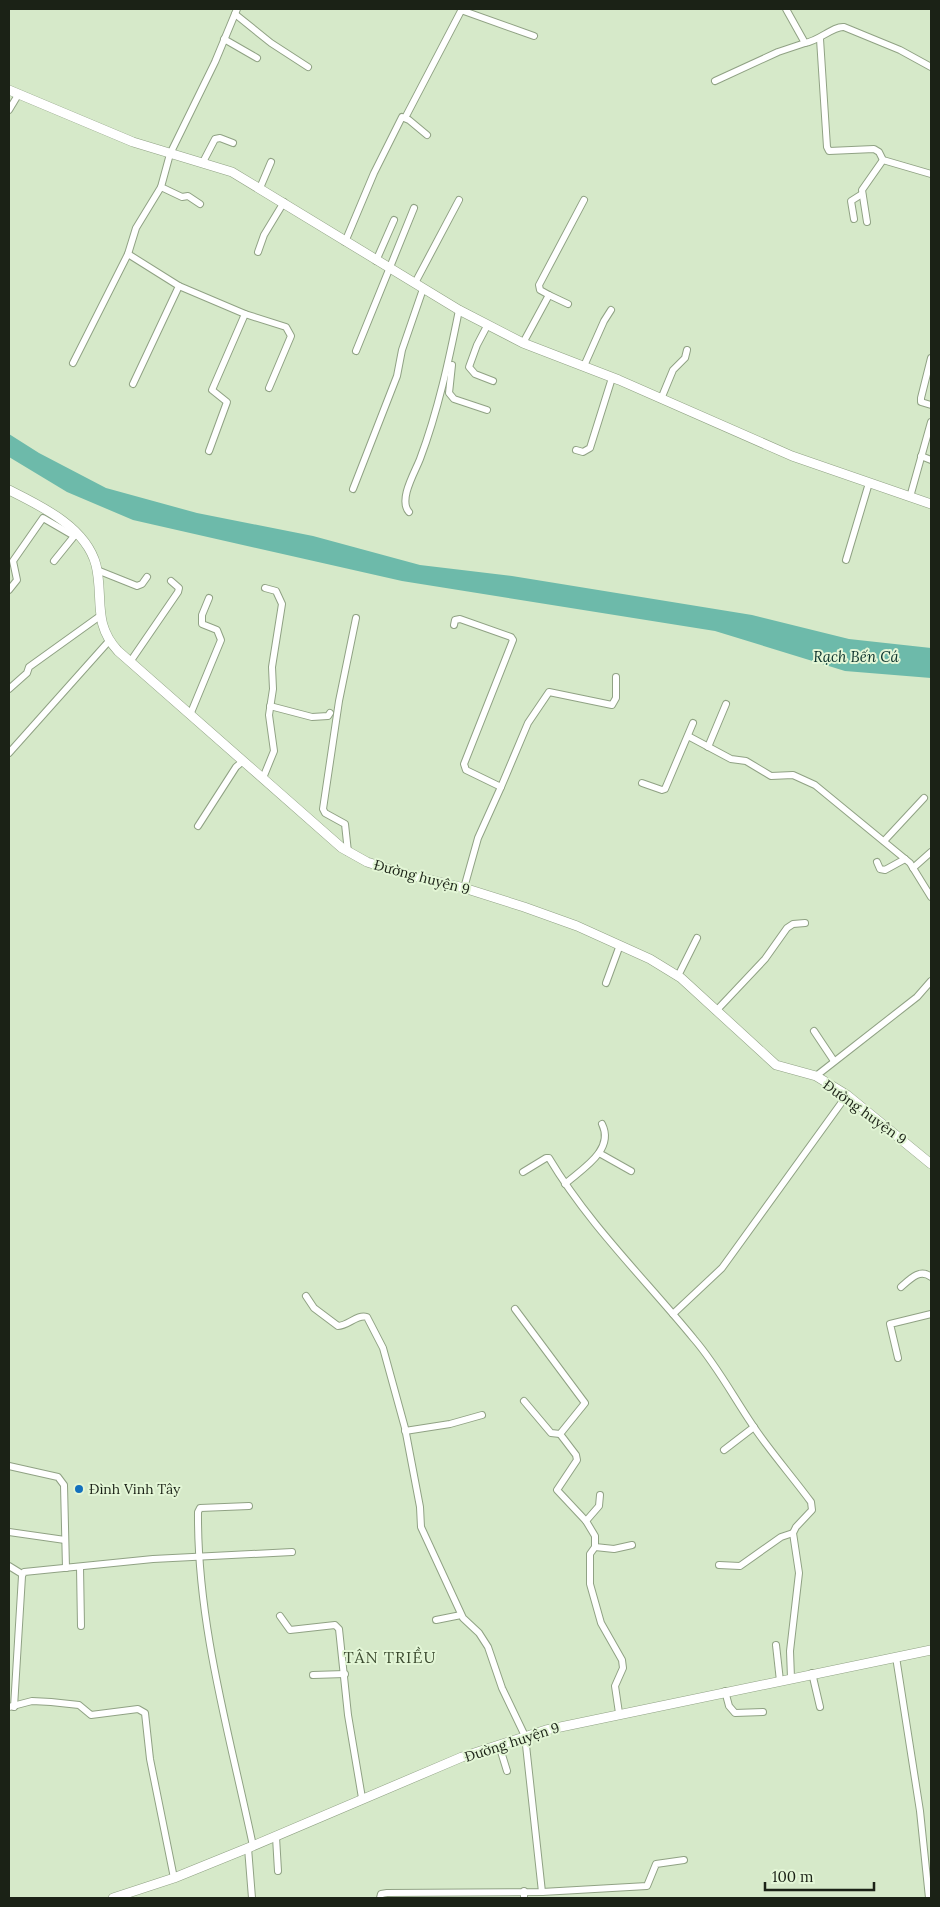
<svg xmlns="http://www.w3.org/2000/svg" width="940" height="1907" viewBox="0 0 940 1907" font-family="Lora,serif">
<style>
.water{fill:#6dbaaa}
.lines{fill:none;stroke-linecap:round;stroke-linejoin:round}
.street-casing{stroke:#90a284;stroke-width:8}
.secondary-casing{stroke:#90a284;stroke-width:10}
.street{stroke:#fff;stroke-width:6}
.secondary{stroke:#fff;stroke-width:9}
.poi-dot{fill:#1370bd;stroke:#e3f6d6;stroke-width:2}
.labels{text-anchor:middle;dominant-baseline:central;stroke-width:4;stroke-linejoin:round;paint-order:stroke}
.street-label{font-size:14px;fill:#1b2216;stroke:#e3f6d6}
.poi-label{font-size:14px;fill:#1b2216;stroke:#e3f6d6;text-anchor:start}
.water-label{font-size:15px;font-style:italic;fill:#0c322c;stroke:#e3f6d6}
.quarter-label{font-size:16px;letter-spacing:1px;fill:#3c4b30;stroke:#e3f6d6}
</style>
<rect width="100%" height="100%" fill="#d6e9c9"/>
<path class="water" d="M9,434L39,453L106,488L197,513L313,536L420,565L512,576L752,615L849,639L931,648V678L845,671L715,631L402,581L133,520L67,492L9,457Z"/>
<g class="lines">
<defs>
<g id="street">
<path d="M786,9L805,43C819,41 833,26 844,27L900,50L931,67"/>
<path d="M461,10L534,36"/>
<path d="M235,14L271,43L308,67"/>
<path d="M224,39L257,58"/>
<path d="M820,39L827,147L829,151L874,149L879,152L883,160L931,174"/>
<path d="M715,81L778,52L805,43"/>
<path d="M9,110L18,95"/>
<path d="M405,118L462,9"/>
<path d="M203,162L215,139L220,138L233,143"/>
<path d="M260,188L271,162"/>
<path d="M200,204L188,196L182,197L161,187L170,154L215,62L237,9"/>
<path d="M854,219L851,201L862,194"/>
<path d="M867,222L862,190L883,160"/>
<path d="M345,242L374,173L402,117L409,120L427,135"/>
<path d="M258,252L264,235L284,202"/>
<path d="M128,254L179,286L133,384"/>
<path d="M376,261L394,220"/>
<path d="M415,283L459,200"/>
<path d="M179,286L245,314L286,327L291,336L269,388"/>
<path d="M549,295L540,290L539,285L584,200"/>
<path d="M487,326L477,345L469,367L475,374L493,381"/>
<path d="M523,343L549,295L568,304"/>
<path d="M356,351L414,208"/>
<path d="M931,358L921,398V402L931,405"/>
<path d="M73,363L128,254L136,228L161,187"/>
<path d="M452,365L449,393L454,399L487,410"/>
<path d="M584,366L604,321L611,310"/>
<path d="M661,399L673,370L685,358L687,350"/>
<path d="M576,450L583,452L590,448L612,378"/>
<path d="M209,451L227,402L212,390L245,314"/>
<path d="M921,456L931,460"/>
<path d="M353,489L397,376L402,350L423,289"/>
<path d="M910,497L931,422"/>
<path d="M409,512C398,500 415,472 420,459C438,411 449,360 459,310"/>
<path d="M846,560L869,483"/>
<path d="M54,561L75,535"/>
<path d="M97,570L137,586L142,584L147,577"/>
<path d="M9,590L17,580L13,561L43,518L74,536"/>
<path d="M454,625L455,620L460,619L511,637L513,640L464,764L466,770L501,787L478,838L464,888"/>
<path d="M130,662L178,592L179,588L171,581"/>
<path d="M9,689L27,673L29,667L100,616"/>
<path d="M270,706L312,717L328,716L330,713"/>
<path d="M190,715L221,640L217,630L202,624V615L209,598"/>
<path d="M688,736L731,759L746,761L771,776L793,775L815,785L910,863L931,897"/>
<path d="M708,747L726,704"/>
<path d="M9,753L109,641"/>
<path d="M263,778L274,751L269,715L273,689L272,667L282,604L276,591L265,588"/>
<path d="M642,783L662,790L665,789L693,723"/>
<path d="M501,787L528,723L549,692L612,705L616,698V677"/>
<path d="M198,826L236,767L243,761"/>
<path d="M884,841L924,798"/>
<path d="M348,852L345,824L325,813L323,809L339,701L356,618"/>
<path d="M877,862L880,869L885,870L905,859"/>
<path d="M913,868L931,852"/>
<path d="M678,976L697,938"/>
<path d="M606,983L620,945"/>
<path d="M716,1011L765,959L787,928L793,924L805,923"/>
<path d="M814,1031L834,1061"/>
<path d="M816,1076L917,997L931,981"/>
<path d="M599,1153L631,1171"/>
<path d="M523,1172L546,1158H549C589,1225 645,1279 694,1339C719,1368 736,1402 758,1433C775,1457 794,1479 811,1502L812,1510L796,1527L793,1533L799,1573L790,1651L791,1678"/>
<path d="M565,1184C582,1169 615,1150 602,1124"/>
<path d="M901,1287C910,1279 920,1268 931,1277"/>
<path d="M306,1296L314,1308L338,1326C348,1326 357,1314 367,1317L383,1348L405,1428L420,1507L421,1527L463,1618L479,1633L488,1647L502,1688L525,1736L542,1892"/>
<path d="M515,1309L585,1403L560,1434L576,1455L577,1460L557,1490L586,1521L595,1536V1547L590,1554V1584L601,1623L622,1660L623,1668L615,1686L619,1713"/>
<path d="M673,1314L722,1268L847,1095"/>
<path d="M898,1358L890,1324L931,1314"/>
<path d="M524,1401L551,1433L560,1434"/>
<path d="M405,1431L450,1424L482,1415"/>
<path d="M724,1450L754,1427"/>
<path d="M9,1466L58,1477L64,1485L66,1568"/>
<path d="M249,1506L200,1508L198,1512C197,1625 230,1736 253,1846"/>
<path d="M586,1521L599,1506L600,1495"/>
<path d="M9,1532L65,1540"/>
<path d="M595,1547L614,1549L632,1545"/>
<path d="M719,1565L740,1566L781,1537L793,1533"/>
<path d="M9,1566L22,1574"/>
<path d="M80,1567L81,1626"/>
<path d="M280,1616L290,1630L335,1625L339,1629L348,1715L362,1798"/>
<path d="M436,1620L461,1615"/>
<path d="M776,1645L780,1681"/>
<path d="M896,1657L920,1811L929,1898"/>
<path d="M812,1673L820,1707"/>
<path d="M313,1675L345,1674"/>
<path d="M725,1691L729,1706L735,1713L763,1712"/>
<path d="M9,1707L32,1701L51,1702L79,1705L91,1715L138,1709L145,1713L150,1759L174,1878"/>
<path d="M14,1707L22,1576L24,1572L153,1559L292,1552"/>
<path d="M499,1745L507,1771"/>
<path d="M276,1837L278,1871"/>
<path d="M248,1848L252,1898"/>
<path d="M524,1891V1898"/>
<path d="M380,1898L381,1894L387,1893L542,1892L647,1886L656,1864L684,1860"/>
</g>
<g id="secondary">
<path d="M9,90L133,142L232,172L459,310L523,343L619,380L792,456L931,504"/>
<path d="M9,490C41,506 86,527 96,565C104,598 92,623 118,651L342,848L367,862L401,873L464,888L524,907L577,926L650,959L681,978L776,1065L816,1076L847,1095L931,1164"/>
<path d="M113,1898L174,1878L248,1848L462,1757L546,1730L931,1650"/>
</g>
</defs>
<use href="#street" class="street-casing"/>
<use href="#secondary" class="secondary-casing"/>
<use href="#street" class="street"/>
<use href="#secondary" class="secondary"/>
</g>
<circle class="poi-dot" cx="79" cy="1489" r="5"/>
<g class="labels">
<g class="street-label">
<text transform="translate(422 877) rotate(15)">Đường huyện 9</text>
<text transform="translate(865 1112) rotate(36)">Đường huyện 9</text>
<text transform="translate(512 1742) rotate(-18)">Đường huyện 9</text>
</g>
<g class="poi-label">
<text x="89" y="1489">Đình Vinh Tây</text>
</g>
<g class="water-label">
<text x="856" y="656">Rạch Bến Cá</text>
</g>
<g class="quarter-label">
<text x="390" y="1657">TÂN TRIỀU</text>
</g>
</g>
<rect width="940" height="1907" fill="none" stroke="#1b2216" stroke-width="20"/>
<path d="M765 1882v8h109v-8" fill="none" stroke="#1b2216" stroke-width="2.5"/>
<text x="772" y="1882" font-size="15" fill="#1b2216" stroke="#e3f6d6" stroke-width="4" paint-order="stroke">100 m</text>
</svg>
